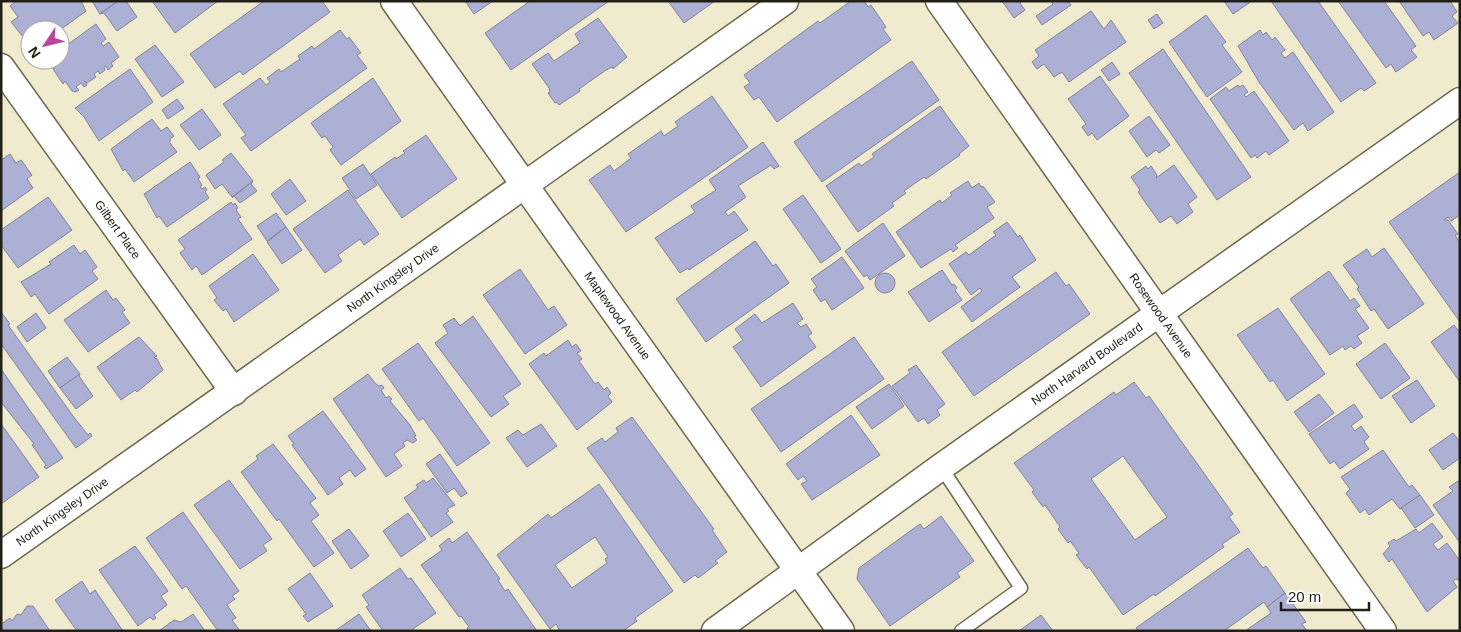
<svg xmlns="http://www.w3.org/2000/svg" width="1461" height="632" viewBox="0 0 1461 632" font-family="Helvetica,sans-serif">
<style>
.building{fill:#adb0d5;stroke:#81839c;fill-rule:evenodd}
.lines{fill:none;stroke-linecap:round;stroke-linejoin:round}
.service-casing{stroke:#6e6850;stroke-width:15}
.minor-casing{stroke:#6e6850;stroke-width:29}
.service{stroke:#fff;stroke-width:12}
.minor{stroke:#fff;stroke-width:26}
.labels{text-anchor:middle;dominant-baseline:central;stroke-width:5;stroke-linejoin:round;paint-order:stroke}
.street-label{font-size:12px;fill:#222016;stroke:#fff}
</style>
<rect width="100%" height="100%" fill="#f0eace"/>
<g class="building">
<path d="M16,1H81L86,11L60,30H30V35L24,38L11,22L18,17L10,6Z"/>
<path d="M92,1H118L100,14Z"/>
<path d="M118,1H126L137,17L117,31L104,13L100,14Z"/>
<path d="M152,1H218L175,33Z"/>
<path d="M264,1H322L330,12L243,75L240,71L215,88L190,54Z"/>
<path d="M465,1H493L474,14Z"/>
<path d="M530,1H609L511,70L485,33Z"/>
<path d="M668,1H715L684,23Z"/>
<path d="M851,1H864L868,7L871,5L886,27L883,29L891,40L777,122L759,97L754,100L744,87L750,83L744,75L818,21L820,23Z"/>
<path d="M1002,1H1022L1020,3L1025,10L1014,18Z"/>
<path d="M1051,1H1068L1071,5L1042,25L1036,16L1053,4Z"/>
<path d="M1224,1H1252L1233,14Z"/>
<path d="M1271,1H1318L1376,83L1364,91L1361,88L1341,102Z"/>
<path d="M1338,1H1384L1416,46L1411,50L1417,57L1396,72L1391,64L1386,68Z"/>
<path d="M1399,1H1450L1457,12L1452,16L1458,23L1434,40L1429,32L1423,36Z"/>
<path d="M1091,11L1104,29L1111,20L1126,42L1069,82L1062,72L1054,77L1044,64L1037,69L1032,62L1039,56L1035,50Z"/>
<path d="M1157,14L1163,23L1154,29L1148,20Z"/>
<path d="M1206,15L1226,42L1222,45L1242,72L1207,97L1169,42Z"/>
<path d="M598,18L627,57L613,69L612,67L606,70L579,89L580,91L559,105L557,102L555,103L548,93L550,92L549,88L532,64L548,53L554,61L580,43L575,34Z"/>
<path d="M96,24L106,39L101,43L103,46L109,42L119,57L111,63L113,66L108,70L106,66L104,67L105,70L100,74L98,71L94,74L96,77L87,83L84,81L87,85L84,87L81,83L76,87L79,90L76,92L72,91L65,81L63,84L53,69L55,67L50,60H60V50Z"/>
<path d="M340,30L347,39L349,37L361,53L357,55L367,68L251,151L241,138L246,135L223,104L260,78L266,85L270,82L267,78L279,69L281,72L300,59L298,56L312,46L314,49Z"/>
<path d="M1260,30L1263,35L1266,32L1272,40L1275,37L1285,50L1281,53L1285,58L1293,52L1334,112L1308,131L1303,123L1294,130L1259,82L1238,46Z"/>
<path d="M155,45L184,82L162,97L135,59Z"/>
<path d="M1163,49L1251,177L1217,200L1129,73Z"/>
<path d="M912,61L939,100L822,182L794,142Z"/>
<path d="M1112,62L1120,74L1109,81L1101,70Z"/>
<path d="M130,69L153,102L99,141L84,117L75,108Z"/>
<path d="M1100,76L1129,116L1097,140L1092,133L1088,136L1082,127L1086,124L1068,99Z"/>
<path d="M373,78L401,121L341,165L330,150L333,147L325,136L322,138L311,123Z"/>
<path d="M1238,85L1239,87L1243,85L1248,92L1244,95L1246,97L1254,91L1289,141L1269,155L1266,151L1257,158L1255,155L1251,158L1210,99L1226,87L1229,91Z"/>
<path d="M712,96L748,147L626,232L589,180L610,165L614,171L631,158L628,154L661,131L664,136L678,126L675,122Z"/>
<path d="M177,99L184,108L168,119L162,110Z"/>
<path d="M940,106L969,146L959,154L960,155L926,179L924,177L904,191L906,193L892,203L894,206L858,232L826,186L859,163L861,166L874,157L872,154Z"/>
<path d="M202,109L221,135L199,150L180,125Z"/>
<path d="M1149,116L1170,145L1159,153L1156,150L1147,157L1129,131Z"/>
<path d="M152,119L161,131L167,127L174,136L170,139V143L177,152L134,182L125,169L123,171L111,149Z"/>
<path d="M426,135L457,179L402,218L371,174L395,157L396,159L405,153L403,151Z"/>
<path d="M763,142L779,166L774,169L771,165L738,186L746,197L725,212L728,216L734,211L748,230L689,270L688,268L680,273L655,238L695,212L691,206L716,190L709,180Z"/>
<path d="M231,153L253,181L232,197L222,184L215,189L206,175L224,162L222,160Z"/>
<path d="M10,154L16,163L21,160L32,175L27,179L33,188L1,211V160Z"/>
<path d="M190,162L200,177L198,179L202,185L200,186L202,189L205,187L207,190L205,192L209,198L167,227L159,216L157,218L144,194Z"/>
<path d="M363,164L377,185L356,199L342,178Z"/>
<path d="M1174,165L1197,197L1188,204L1193,212L1177,224L1171,216L1160,223L1138,192L1140,190L1131,177L1146,166L1148,169L1151,166L1157,175L1156,178Z"/>
<path d="M1460,172V215L1451,221L1448,217L1444,220H1448L1458,234L1455,235L1460,243V322L1389,222Z"/>
<path d="M290,179L306,201L286,215L271,194Z"/>
<path d="M253,181L251,184L257,191L240,203L234,196L232,198Z"/>
<path d="M968,181L972,188L979,183L981,187L983,186L995,202L987,207L994,218L955,245L958,248L953,252L951,249L921,268L896,232L940,200L942,203L952,195L950,193Z"/>
<path d="M348,190L379,234L364,245L360,239L338,255L342,261L325,273L293,229Z"/>
<path d="M803,195L841,249L821,263L783,209Z"/>
<path d="M48,197L72,230L18,268L1,245V230Z"/>
<path d="M231,202L233,205L235,203L238,208L236,210L241,217L238,219L252,239L202,275L196,266L192,270L180,253L185,249L178,240Z"/>
<path d="M276,213L286,227L267,241L257,226Z"/>
<path d="M1007,222L1018,237L1020,235L1036,260L1012,277L1020,287L972,322L961,307L982,291L980,288L971,295L949,264L966,252L969,255L996,235L993,232Z"/>
<path d="M883,223L905,256L870,280L867,275L864,277L845,251Z"/>
<path d="M286,227L302,250L282,264L267,242Z"/>
<path d="M755,241L773,266L776,264L789,283L706,342L676,299Z"/>
<path d="M74,245L80,254L85,250L97,267L92,271L98,279L49,314L35,294L31,297L21,282L51,264L49,262Z"/>
<path d="M1384,248L1424,304L1388,329L1374,309L1371,311L1357,289L1359,287L1343,265L1367,249L1372,257Z"/>
<path d="M253,254L279,290L234,322L226,309L223,311L214,300L217,298L209,286Z"/>
<path d="M842,257L864,288L832,310L825,299L821,302L813,290L817,287L811,279Z"/>
<path d="M520,269L548,310L554,306L567,325L525,354L483,295Z"/>
<path d="M942,270L952,285L954,284L957,288L955,290L962,300L929,322L908,292Z"/>
<path d="M1329,271L1350,301L1354,298L1360,306L1355,309L1369,328L1357,336L1362,343L1354,349L1351,346L1345,350L1343,346L1330,355L1290,299Z"/>
<path d="M1056,272L1066,286L1069,284L1090,314L974,396L942,352Z"/>
<circle cx="885" cy="283" r="10"/>
<path d="M106,290L113,300L116,298L125,310L122,312L130,323L88,352L64,320Z"/>
<path d="M793,303L803,319L797,323L801,327L806,324L812,333L808,336L816,347L761,387L733,347L743,340L735,329L755,314L762,323Z"/>
<path d="M1278,308L1325,374L1287,401L1273,380L1270,382L1237,335Z"/>
<path d="M1,312L10,324L8,325L73,416L88,435L90,433L92,436L76,448L1,344Z"/>
<path d="M36,313L46,328L27,342L17,327Z"/>
<path d="M473,316L521,384L503,396L509,404L491,417L435,343L448,333L443,325L454,318L460,326Z"/>
<path d="M1454,325L1460,333V382L1431,342Z"/>
<path d="M139,337L157,356L154,358L157,359L163,370L137,392L135,390L121,400L97,367Z"/>
<path d="M854,337L884,379L781,452L751,409Z"/>
<path d="M568,340L572,347L576,344L581,351L577,353L582,359L579,361L595,384L598,382L604,390L607,387L611,393L608,396L612,402L577,430L529,364L544,353L546,356Z"/>
<path d="M418,343L490,443L457,466L423,418L419,421L382,369Z"/>
<path d="M1385,343L1410,378L1381,399L1356,364Z"/>
<path d="M67,357L80,374L60,388L48,371Z"/>
<path d="M916,365L945,404L937,410L940,415L928,424L924,418L918,422L892,386L910,373L908,370Z"/>
<path d="M1,369L63,458L46,469L44,467L46,465L32,445L34,444L1,402Z"/>
<path d="M80,374L79,376L93,396L76,409L60,388Z"/>
<path d="M368,374L376,384L379,386L382,385L384,388L381,390L386,398L389,396L392,399L390,401L410,425L416,436L414,437L417,440L413,443L407,440L403,443L405,446L394,454L402,466L386,477L333,399Z"/>
<path d="M1417,380L1435,406L1411,423L1392,396Z"/>
<path d="M1134,382L1146,398L1149,396L1233,514L1229,517L1240,532L1222,544L1224,547L1155,596L1154,594L1123,615L1089,567L1087,569L1076,555L1079,553L1070,541L1068,543L1058,529L1060,527L1045,505L1043,507L1032,492L1034,490L1014,463L1114,392L1116,395ZM1123,456L1167,517L1135,540L1091,479Z"/>
<path d="M889,384L904,406L872,429L856,407Z"/>
<path d="M1319,394L1334,413L1309,432L1294,412Z"/>
<path d="M1354,404L1363,417L1351,426L1355,431L1361,426L1369,437L1364,442L1369,449L1340,469L1334,461L1330,464L1309,434Z"/>
<path d="M323,411L366,469L355,477L350,470L339,478L343,484L328,495L292,445L294,444L288,436Z"/>
<path d="M851,415L880,455L812,500L801,484L807,481L803,476L798,480L786,464Z"/>
<path d="M632,417L714,529L712,530L727,552L715,561L718,563L698,578L695,575L684,583L587,448L602,438L605,442L618,432L616,428Z"/>
<path d="M1,424L39,477L1,504Z"/>
<path d="M541,424L557,446L527,467L506,438L518,430L523,435Z"/>
<path d="M1453,433L1460,442V458L1443,470L1429,450Z"/>
<path d="M273,444L316,498L310,503L319,515L311,521L334,553L314,567L279,519L277,521L241,472L258,459L256,456Z"/>
<path d="M1383,450L1409,487L1412,485L1420,495L1400,509L1392,499L1369,515L1365,509L1360,513L1346,493L1350,489L1341,477Z"/>
<path d="M440,454L467,493L461,497L454,488L447,493L426,464Z"/>
<path d="M433,478L455,505L447,509L449,511L446,513L453,522L431,537L404,498L418,488L416,485L424,480L426,483Z"/>
<path d="M229,480L272,539L263,545L267,551L240,569L194,505Z"/>
<path d="M1458,481L1460,483V543L1433,505L1453,491L1449,487Z"/>
<path d="M599,484L673,591L635,618L637,621L623,631H560L556,624L550,629L497,555L548,514L551,518ZM595,537L608,557L605,559L607,563L572,588L555,565Z"/>
<path d="M1420,495L1434,515L1415,528L1401,508Z"/>
<path d="M183,512L239,591L232,596L235,599L227,605L236,618L232,620L240,631H218L186,586L182,589L146,538Z"/>
<path d="M408,513L426,539L401,557L383,531Z"/>
<path d="M941,516L974,561L957,573L960,577L890,626L857,579L859,568L920,524L924,529Z"/>
<path d="M1432,523L1443,537L1433,544L1438,550L1447,543L1460,561V581L1456,579L1453,581L1457,587L1427,612L1392,559L1389,562L1383,554L1390,546L1388,543L1394,539L1396,541L1416,529L1419,533Z"/>
<path d="M349,529L369,556L351,569L332,541Z"/>
<path d="M467,532L500,579L498,580L505,591L508,589L537,631H468L467,628L469,627L461,616L459,617L421,565L442,550L439,546L449,538L452,543Z"/>
<path d="M135,546L168,591L161,596L167,605L154,615L156,618L153,620L150,617L138,626L99,570Z"/>
<path d="M1248,548L1263,568L1266,566L1285,593L1267,607L1264,602L1224,631H1138L1136,628Z"/>
<path d="M400,568L408,579L411,578L436,613L410,631H383L366,607L369,605L362,595Z"/>
<path d="M310,573L333,606L308,622L303,616L306,614L288,589Z"/>
<path d="M82,581L90,594L95,590L123,631H77L55,600Z"/>
<path d="M1285,593L1306,622L1302,624L1307,631H1245L1271,613L1267,607Z"/>
<path d="M27,606H33L50,631H1V624L10,618L12,621L17,614L21,615Z"/>
<path d="M193,614L205,631H159L174,620L181,622Z"/>
<path d="M359,614L371,631H335Z"/>
<path d="M1041,615L1053,631H1019Z"/>
</g>
<g class="lines">
<defs>
<path id="service" d="M941,467L1021,588L961,631"/>
<g id="minor">
<path id="s1" d="M394,1L841,631"/>
<path id="s2" d="M939,1L1383,631"/>
<path id="s3" d="M1,67L234,392"/>
<path id="s4" d="M1,555L785,1"/>
<path id="s5" d="M715,631L941,467L1460,101"/>
</g>
</defs>
<use href="#service" class="service-casing"/>
<use href="#minor" class="minor-casing"/>
<use href="#service" class="service"/>
<use href="#minor" class="minor"/>
</g>
<g class="labels">
<g class="street-label">
<text stroke="none"><textPath href="#s3" startOffset="200">Gilbert Place</textPath></text>
<text stroke="none"><textPath href="#s4" startOffset="480">North Kingsley Drive</textPath></text>
<text stroke="none"><textPath href="#s1" startOffset="386">Maplewood Avenue</textPath></text>
<text stroke="none"><textPath href="#s2" startOffset="385">Rosewood Avenue</textPath></text>
<text stroke="none"><textPath href="#s5" startOffset="458">North Harvard Boulevard</textPath></text>
<text stroke="none"><textPath href="#s4" startOffset="75">North Kingsley Drive</textPath></text>
</g>
</g>
<rect width="1461" height="632" fill="none" stroke="#222016" stroke-width="5"/>
<g transform="translate(45 45) rotate(235)"><circle r="24" fill="#ffffff" stroke="#a7a6a2"/>
<path d="M0-4L9 19L0 12L-9 19Z" fill="#ba459c"/>
<text y="-8" font-size="14" font-weight="bold" text-anchor="middle" fill="#222016">N</text>
</g>
<path d="M1281 602v8h88v-8" fill="none" stroke="#222016" stroke-width="2.5"/>
<text x="1288" y="602" font-size="15" fill="#222016" stroke="#ffffff" stroke-width="4" paint-order="stroke">20 m</text>
</svg>
